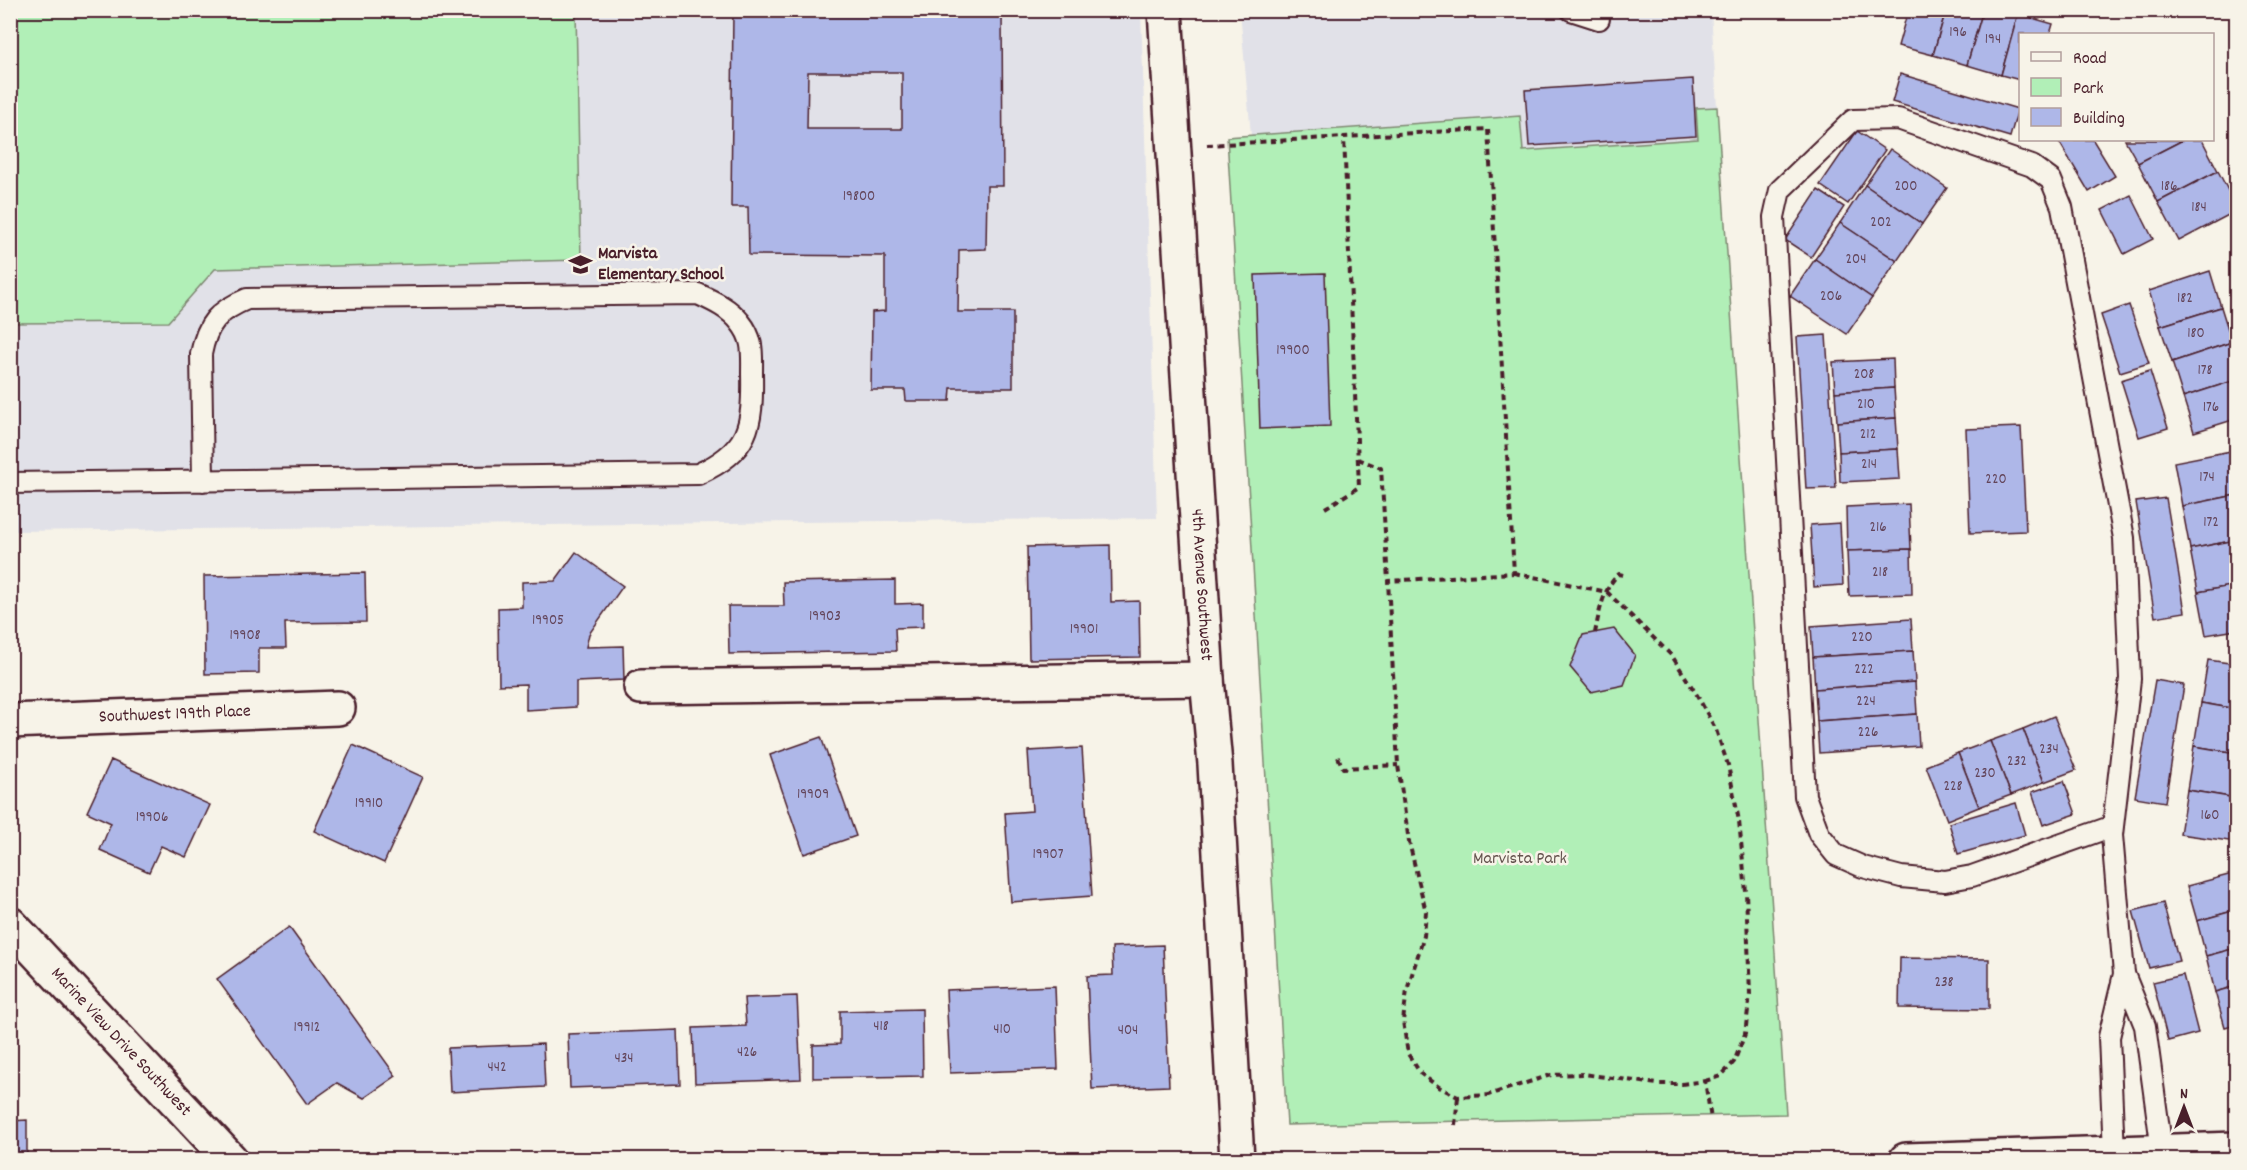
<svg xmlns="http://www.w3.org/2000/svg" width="2247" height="1170" viewBox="0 0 2247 1170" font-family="Dekko,sans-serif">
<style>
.built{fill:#e1e1e8}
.green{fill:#b1efb7;stroke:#7e8771;stroke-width:1.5}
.building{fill:#aeb7e8;stroke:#4a1f2b;stroke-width:1.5;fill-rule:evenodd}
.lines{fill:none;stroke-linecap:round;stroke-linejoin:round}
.service-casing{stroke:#4a1f2b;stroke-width:24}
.minor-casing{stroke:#4a1f2b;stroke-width:38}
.tertiary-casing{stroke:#4a1f2b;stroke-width:38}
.path{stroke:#4a1f2b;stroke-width:4;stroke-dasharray:6 4.5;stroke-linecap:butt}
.service{stroke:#f7f3e8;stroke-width:20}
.minor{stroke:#f7f3e8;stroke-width:33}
.tertiary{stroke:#f7f3e8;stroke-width:33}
.labels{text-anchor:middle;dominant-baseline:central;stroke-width:5;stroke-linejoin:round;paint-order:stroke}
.number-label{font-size:15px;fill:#63455a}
.poi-label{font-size:18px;font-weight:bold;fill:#4a1f2b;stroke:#f7f3e8;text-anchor:start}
.street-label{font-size:18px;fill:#4a1f2b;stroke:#f7f3e8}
.park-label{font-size:18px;fill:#64534e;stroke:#f7f3e8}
</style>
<rect width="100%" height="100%" fill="#f7f3e8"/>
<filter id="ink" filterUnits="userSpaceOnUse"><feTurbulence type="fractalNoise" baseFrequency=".0167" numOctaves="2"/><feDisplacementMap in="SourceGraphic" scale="12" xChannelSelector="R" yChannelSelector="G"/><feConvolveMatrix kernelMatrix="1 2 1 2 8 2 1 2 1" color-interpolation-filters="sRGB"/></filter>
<g filter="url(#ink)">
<g class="built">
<path d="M10,11H1141L1157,518L11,531Z"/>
<path d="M1240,11H1711L1717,107L1696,108L1699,139L1523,151L1520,116L1251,135Z"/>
</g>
<g class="green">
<path d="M10,11H576L581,260L215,269L168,322L11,323Z"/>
<path d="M1717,107L1786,1114L1287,1125L1227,137L1520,116L1523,151L1698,139L1696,108Z"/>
</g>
<g class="building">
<path d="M733,10H1002L1003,186H987L986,249L959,250L958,312H1013V388H951L950,401H906L905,390H871L872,312L885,311V256L749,255L748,207H731ZM808,72H902V129H807Z"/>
<path d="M1908,10H1946L1933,55L1898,46Z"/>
<path d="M1946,10H1983L1967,65L1933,55Z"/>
<path d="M1983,10H2006L2018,14L2001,75L1967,65Z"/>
<path d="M2018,14L2053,24L2050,34H2020V80L2001,75Z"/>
<path d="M1900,74L2018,109L2010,137L1892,102Z"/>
<path d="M1693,79L1696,136L1529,146L1525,90Z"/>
<path d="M1857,131L1885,150L1848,204L1820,185Z"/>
<path d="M2058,140H2093L2115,176L2089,192Z"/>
<path d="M2125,140H2183L2138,163Z"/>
<path d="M2183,140H2202L2218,171L2158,202L2138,163Z"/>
<path d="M1890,149L1947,188L1922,224L1865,185Z"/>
<path d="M2218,171L2236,206V211L2179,241L2158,202Z"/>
<path d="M1865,185L1922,224L1897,261L1840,223Z"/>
<path d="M1818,190L1844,207L1811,257L1785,240Z"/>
<path d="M2131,195L2153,239L2124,254L2102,210Z"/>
<path d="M1840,223L1897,261L1872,298L1815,259Z"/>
<path d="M1815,259L1872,298L1847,334L1790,296Z"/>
<path d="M2210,271L2221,307L2160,326L2149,291Z"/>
<path d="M1325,273L1330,426L1260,429L1255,275Z"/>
<path d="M2129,305L2149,363L2120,372L2101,315Z"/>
<path d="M2221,307L2232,342L2172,362L2160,326Z"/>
<path d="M1826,335L1836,488L1806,489L1797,337Z"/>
<path d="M2232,342L2236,355V380L2183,397L2172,362Z"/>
<path d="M1893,359L1894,388L1835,392L1833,362Z"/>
<path d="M2150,371L2168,428L2139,437L2121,380Z"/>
<path d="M2236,380V419L2194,432L2183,397Z"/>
<path d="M1894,388L1896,418L1837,422L1835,392Z"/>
<path d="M1896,418L1898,449L1839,452L1837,422Z"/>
<path d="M2021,427L2026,531L1970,533L1966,429Z"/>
<path d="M1898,449L1900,479L1840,482L1839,452Z"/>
<path d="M2236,450V495L2182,506L2174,462Z"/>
<path d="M2236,495V540L2190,549L2182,506Z"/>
<path d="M2166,498L2185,612L2155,617L2136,502Z"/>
<path d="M1909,504L1911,549L1847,551L1846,507Z"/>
<path d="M1840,523L1843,585L1814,587L1810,525Z"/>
<path d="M2236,540V585L2198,592L2190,549Z"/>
<path d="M1110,545L1111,602L1139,601L1140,657L1029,659L1027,547Z"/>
<path d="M1911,549L1912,594L1849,596L1847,551Z"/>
<path d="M576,552L623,586L589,634L586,647L623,646L624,680L576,682V707L526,710V684L499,685L498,608L522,607V582L555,581Z"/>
<path d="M365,573L366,622L285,623L286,648H259V673L205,674L204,576Z"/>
<path d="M895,580V604L923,603V627L895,628L896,651L729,654L728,606H784L783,582Z"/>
<path d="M2236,585V630L2206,635L2198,592Z"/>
<path d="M1911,619L1913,651L1813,657L1811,626Z"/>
<path d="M1614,629L1635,655L1624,685L1591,692L1570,667L1583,635Z"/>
<path d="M1913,651L1915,682L1815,689L1813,657Z"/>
<path d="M2208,660L2236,664V709L2201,703Z"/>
<path d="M2155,680L2184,685L2165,802L2135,797Z"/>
<path d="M1915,682L1917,714L1817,721L1815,689Z"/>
<path d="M2201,703L2236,709V753L2194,746Z"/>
<path d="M1917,714L1919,746L1819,753L1817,721Z"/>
<path d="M2054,716L2076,770L2044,782L2023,729Z"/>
<path d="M2023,729L2044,782L2011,795L1990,741Z"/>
<path d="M821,737L856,836L804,854L770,755Z"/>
<path d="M1990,741L2011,795L1979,807L1958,753Z"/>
<path d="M353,745L423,777L384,863L314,831Z"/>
<path d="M2194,746L2236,753V798L2187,790Z"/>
<path d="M1082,748L1092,896L1011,902L1005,813L1032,811L1028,751Z"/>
<path d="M1958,753L1979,807L1947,820L1926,766Z"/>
<path d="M111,760L210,805L186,857L161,846L149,872L100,850L111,823L87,812Z"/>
<path d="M2064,781L2076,814L2043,825L2032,792Z"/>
<path d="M2187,790L2236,798V842L2180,834Z"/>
<path d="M2016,803L2025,835L1958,854L1949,823Z"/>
<path d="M2236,873V910L2197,921L2187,886Z"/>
<path d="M2163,903L2179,961L2149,968L2133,911Z"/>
<path d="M2236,910V948L2206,956L2197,921Z"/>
<path d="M289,927L396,1076L364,1098L337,1083L307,1104L217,979Z"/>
<path d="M1163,945L1169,1086L1092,1089L1087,976L1113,975L1112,947Z"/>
<path d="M2236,948V986L2215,992L2206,956Z"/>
<path d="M1900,958L1989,959V1009L1899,1008Z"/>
<path d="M2183,975L2198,1033L2168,1041L2153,982Z"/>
<path d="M1055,986L1058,1069L950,1073L946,990Z"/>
<path d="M2236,986V1024L2225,1027L2215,992Z"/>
<path d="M797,996L801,1079L695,1083L693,1028L746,1026L744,998Z"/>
<path d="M922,1009L923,1076L813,1078V1045L840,1044V1011Z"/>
<path d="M678,1030L680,1084L570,1088L568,1034Z"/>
<path d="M543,1044L545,1087L450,1092L448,1048Z"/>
<path d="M27,1120V1160H10V1121Z"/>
</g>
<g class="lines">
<defs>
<g id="service">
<path d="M1571,10L1599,19"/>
<path d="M10,483L698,474C749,451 753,427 752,374C752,353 754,339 740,322C729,308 713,301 698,294L247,299C218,311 207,323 201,354L203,481"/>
<path d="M2113,826L1972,876L1945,881L1901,877L1863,867L1836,855L1819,834L1805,796L1774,217L1780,190L1853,120L1898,119L2032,166L2051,180L2062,207L2124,538L2130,679L2112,835L2124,974L2109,1037L2114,1153"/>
<path d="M2124,974L2145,1026L2162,1151"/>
</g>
<g id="minor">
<path id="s1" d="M1165,10L1207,679L1215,764L1237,1160"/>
<path d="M641,687L1207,679"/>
<path id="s2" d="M10,721L338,708"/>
<path d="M1906,1160L2236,1149"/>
</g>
<g id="tertiary">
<path id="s3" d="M10,924L231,1160"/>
</g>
</defs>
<use href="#service" class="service-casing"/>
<use href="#minor" class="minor-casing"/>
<use href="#tertiary" class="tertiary-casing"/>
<g class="path">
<path d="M1207,145L1344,137"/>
<path d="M1358,459L1381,468L1388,581"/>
<path d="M1325,508L1359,487L1344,137L1488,129L1514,573L1388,581L1398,765L1409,842L1426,912L1424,936L1407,990L1403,1021L1408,1054L1421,1074L1439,1087L1458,1097L1488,1095L1551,1075L1583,1074L1657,1084H1682L1705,1081L1711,1119"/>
<path d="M1514,573L1607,592L1672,656L1697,695L1716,730L1728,765L1739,821L1746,892L1750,994L1745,1034L1734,1062L1721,1076L1705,1081"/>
<path d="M1595,633C1599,613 1603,588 1619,574L1627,576"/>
<path d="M1338,757L1343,768L1398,765"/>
<path d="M1455,1125L1458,1097"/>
</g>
<use href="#service" class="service"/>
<use href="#minor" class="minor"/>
<use href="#tertiary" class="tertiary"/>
</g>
</g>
<defs>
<symbol id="school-bare" viewBox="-9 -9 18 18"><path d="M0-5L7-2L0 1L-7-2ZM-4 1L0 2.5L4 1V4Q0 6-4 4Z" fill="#4a1f2b" stroke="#f7f3e8" stroke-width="2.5" paint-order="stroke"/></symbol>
</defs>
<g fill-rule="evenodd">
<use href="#school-bare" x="564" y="248" width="33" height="33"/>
</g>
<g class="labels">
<g class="number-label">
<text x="1958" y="33">196</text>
<text x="1993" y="40">194</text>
<text x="1906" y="187">200</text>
<text x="2169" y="187">186</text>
<text x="859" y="197">19800</text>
<text x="2199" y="208">184</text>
<text x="1881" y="223">202</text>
<text x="1856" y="260">204</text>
<text x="1831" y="297">206</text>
<text x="2185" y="299">182</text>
<text x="2196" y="334">180</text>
<text x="1293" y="351">19900</text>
<text x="2205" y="371">178</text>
<text x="1864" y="375">208</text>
<text x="1866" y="405">210</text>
<text x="2211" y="408">176</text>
<text x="1868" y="435">212</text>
<text x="1869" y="465">214</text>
<text x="2207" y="478">174</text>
<text x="1996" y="480">220</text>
<text x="2211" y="523">172</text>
<text x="1878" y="528">216</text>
<text x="1880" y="573">218</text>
<text x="825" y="617">19903</text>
<text x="548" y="621">19905</text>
<text x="1084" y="630">19901</text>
<text x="245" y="636">19908</text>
<text x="1862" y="638">220</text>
<text x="1864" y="670">222</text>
<text x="1866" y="702">224</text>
<text x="1868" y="733">226</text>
<text x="2049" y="750">234</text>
<text x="2017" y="762">232</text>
<text x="1985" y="774">230</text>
<text x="1953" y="787">228</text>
<text x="813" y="795">19909</text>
<text x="369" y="804">19910</text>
<text x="2210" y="816">160</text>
<text x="152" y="818">19906</text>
<text x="1048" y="855">19907</text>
<text x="1944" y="983">238</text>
<text x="881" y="1027">418</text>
<text x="307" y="1028">19912</text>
<text x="1002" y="1030">410</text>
<text x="1128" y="1031">404</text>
<text x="747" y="1053">426</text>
<text x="624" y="1059">434</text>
<text x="497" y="1068">442</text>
</g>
<g class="poi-label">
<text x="598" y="254">Marvista<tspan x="598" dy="21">Elementary School</tspan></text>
</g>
<g class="street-label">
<text stroke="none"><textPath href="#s1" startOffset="576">4th Avenue Southwest</textPath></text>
<text stroke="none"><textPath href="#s2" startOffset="165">Southwest 199th Place</textPath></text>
<text stroke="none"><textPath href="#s3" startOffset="162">Marine View Drive Southwest</textPath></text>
</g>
<g class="park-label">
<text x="1520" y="859">Marvista Park</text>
</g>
</g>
<rect width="2247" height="1170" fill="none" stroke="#f7f3e8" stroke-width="36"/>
<rect x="18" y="18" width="2211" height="1134" fill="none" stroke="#4a1f2b" stroke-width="2" filter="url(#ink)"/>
<rect x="2019" y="33" width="195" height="108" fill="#f7f3e8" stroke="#b29e9c" stroke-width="1.5"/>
<rect x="2031" y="52" width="30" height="9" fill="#f7f3e8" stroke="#b29e9c" stroke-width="1.5"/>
<text x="2073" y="63" font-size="18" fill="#4a1f2b">Road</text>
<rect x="2031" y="78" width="30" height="18" fill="#b1efb7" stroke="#b29e9c" stroke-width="1.5"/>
<text x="2073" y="93" font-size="18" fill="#4a1f2b">Park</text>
<rect x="2031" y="108" width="30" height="18" fill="#aeb7e8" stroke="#b29e9c" stroke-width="1.5"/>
<text x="2073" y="123" font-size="18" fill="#4a1f2b">Building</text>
<g transform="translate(2184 1107)" stroke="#f7f3e8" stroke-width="4.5" paint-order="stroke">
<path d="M0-4.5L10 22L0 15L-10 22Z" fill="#4a1f2b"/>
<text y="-9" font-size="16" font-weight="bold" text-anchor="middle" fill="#4a1f2b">N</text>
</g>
</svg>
